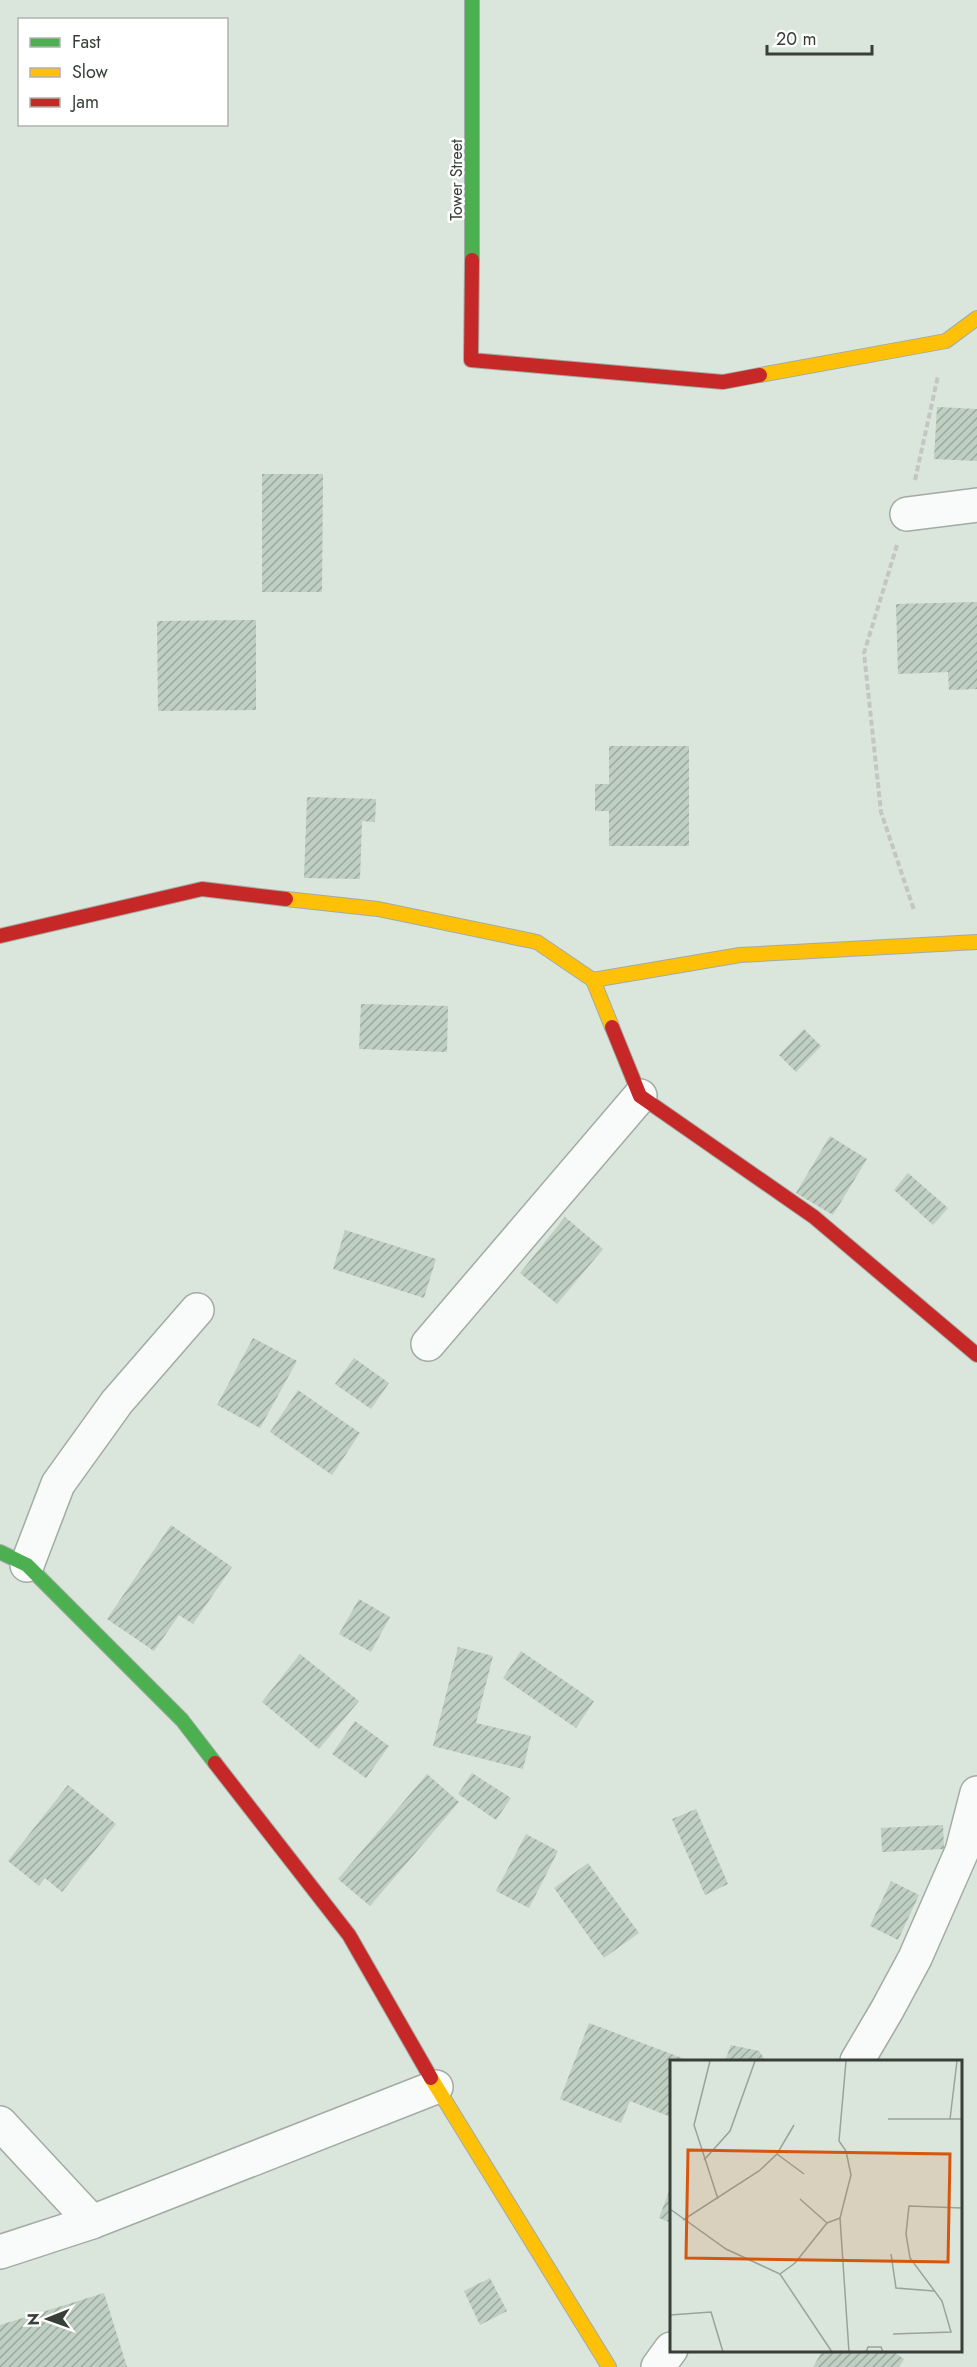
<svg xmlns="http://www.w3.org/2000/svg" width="977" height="2367" viewBox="0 0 977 2367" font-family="Jost,sans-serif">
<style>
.building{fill:url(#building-hatch)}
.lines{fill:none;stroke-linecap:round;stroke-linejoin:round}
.street-casing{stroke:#a2aba4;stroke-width:36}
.fast-casing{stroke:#a2aba4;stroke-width:16}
.slow-casing{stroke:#a2aba4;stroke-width:16}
.jam-casing{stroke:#a2aba4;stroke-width:16}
.path{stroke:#c3c6c3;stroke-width:4;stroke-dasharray:6 3;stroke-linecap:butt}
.street{stroke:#f9fbfa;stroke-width:33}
.fast{stroke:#4caf50;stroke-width:14}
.slow{stroke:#ffc107;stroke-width:14}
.jam{stroke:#c62828;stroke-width:14}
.labels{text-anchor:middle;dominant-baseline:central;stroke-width:5;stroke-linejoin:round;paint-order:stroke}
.street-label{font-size:16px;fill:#373f38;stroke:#fff}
.inset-road{fill:none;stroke:#99a39a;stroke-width:1.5}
.view{fill:#d65610;fill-opacity:0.15;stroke:#d65610;stroke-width:3}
.inset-edge{fill:none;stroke:#373f38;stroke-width:3}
</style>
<defs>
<pattern id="building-hatch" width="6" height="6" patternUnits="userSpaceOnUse" patternTransform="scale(1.5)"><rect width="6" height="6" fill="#bfcfc1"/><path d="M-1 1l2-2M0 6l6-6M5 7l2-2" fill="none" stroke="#9ca99e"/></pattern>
</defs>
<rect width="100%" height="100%" fill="#dae5dc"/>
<g class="building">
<path d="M937,407L977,409V461L934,459Z"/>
<path d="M262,474H323L322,592H262Z"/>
<path d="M977,602V689L949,690L948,672L898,674L896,604Z"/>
<path d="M256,620V710L158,711L157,621Z"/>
<path d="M609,746H689V846H609V811H595V784H609Z"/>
<path d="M307,797L376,799L375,822L362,821L360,879L304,878Z"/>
<path d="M361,1004L448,1006L447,1052L359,1049Z"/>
<path d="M804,1029L821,1046L796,1072L779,1055Z"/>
<path d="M830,1136L867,1159L833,1215L796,1193Z"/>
<path d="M908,1173L948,1208L933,1225L894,1190Z"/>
<path d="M565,1217L603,1249L557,1304L520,1273Z"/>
<path d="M345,1230L436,1259L424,1298L333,1269Z"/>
<path d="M253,1338L297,1361L260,1428L217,1405Z"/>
<path d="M354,1358L389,1383L371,1409L335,1384Z"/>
<path d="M298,1390L360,1433L332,1475L270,1432Z"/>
<path d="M171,1525L232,1567L193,1624L179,1615L154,1651L107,1619Z"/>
<path d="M359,1599L390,1617L371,1652L339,1634Z"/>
<path d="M458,1647L493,1656L476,1723L531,1736L523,1769L433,1746Z"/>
<path d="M521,1651L594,1701L576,1728L503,1678Z"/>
<path d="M300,1654L359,1701L319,1749L262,1702Z"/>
<path d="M355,1721L389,1746L366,1778L332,1754Z"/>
<path d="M472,1773L511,1798L496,1820L458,1794Z"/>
<path d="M427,1774L459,1802L370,1906L338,1879Z"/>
<path d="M68,1785L116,1824L62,1892L45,1878L39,1886L8,1861Z"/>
<path d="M696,1809L728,1884L705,1895L672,1819Z"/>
<path d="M943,1825L944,1849L882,1852L881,1828Z"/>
<path d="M526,1834L558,1851L529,1908L496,1891Z"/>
<path d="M588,1863L639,1933L604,1958L554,1888Z"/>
<path d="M891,1881L919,1895L898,1940L870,1926Z"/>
<path d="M589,2023L690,2061H671V2117L630,2101L621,2123L560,2099Z"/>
<path d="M731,2045L759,2051L766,2061H725Z"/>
<path d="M671,2186V2223L659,2218Z"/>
<path d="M490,2278L507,2311L480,2325L464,2291Z"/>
<path d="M104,2293L127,2367H0V2325Z"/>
<path d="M823,2350H891L904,2359L899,2367H813Z"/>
</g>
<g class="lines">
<defs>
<g id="street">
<path d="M907,514L977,505"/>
<path d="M428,1344L640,1096"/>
<path d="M27,1565L58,1484L117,1402L197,1310"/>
<path d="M857,2061L887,2010L915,1958L962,1851L977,1793"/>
<path d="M0,2123L92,2222"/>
<path d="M0,2252L92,2222L436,2087"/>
<path d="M658,2367L671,2349"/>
</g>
<g id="fast">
<path d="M472,0V260"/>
<path d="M0,1552L27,1565L182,1720L215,1763"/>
</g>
<g id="slow">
<path d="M760,375L946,341L977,318"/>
<path d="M286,899L378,909L537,942L593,980"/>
<path d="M612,1027L593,980L740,955L977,942"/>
<path d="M431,2078L609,2367"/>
</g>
<g id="jam">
<path d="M472,260L471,360L723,382L760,375"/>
<path d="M0,936L202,889L286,899"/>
<path d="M612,1027L640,1096L814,1217L977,1355"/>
<path d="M215,1763L349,1935L431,2078"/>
</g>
</defs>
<use href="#street" class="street-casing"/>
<use href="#fast" class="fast-casing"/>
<use href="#slow" class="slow-casing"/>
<use href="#jam" class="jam-casing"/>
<g class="path">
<path d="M915,480L938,376"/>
<path d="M897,545L864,653L881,812L914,910"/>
</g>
<use href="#street" class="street"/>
<use href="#fast" class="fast"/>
<use href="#slow" class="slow"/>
<use href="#jam" class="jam"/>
</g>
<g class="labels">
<g class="street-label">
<text transform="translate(456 180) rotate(-90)">Tower Street</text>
</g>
</g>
<g transform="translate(670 2060)">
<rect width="292" height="292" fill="#dae5dc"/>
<path class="inset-road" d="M40,1L24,65L48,139M218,59H292M280,59L287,1M107,94L134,114M34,100L60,71L85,1M130,139L157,163M0,149L56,189L110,214L162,292M170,158L181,115L176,91L169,81L176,1M13,160L89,111L107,94L124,65M221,194L226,228L264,231M110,214L125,203L157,163L170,158L179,292M0,255L41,252L53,292M223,274L281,272L272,241L240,198L236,174L239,146L292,148M196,292L198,287H211L213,292"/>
<path class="view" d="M18,90L280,94L278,202L16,198Z"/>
<rect width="292" height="292" class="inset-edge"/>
</g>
<rect x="18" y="18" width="210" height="108" fill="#ffffff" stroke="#afb2af" stroke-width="1.5"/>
<rect x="30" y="38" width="30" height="9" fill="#4caf50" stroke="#afb2af" stroke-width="1.5"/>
<text x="72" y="48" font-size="18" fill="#373f38">Fast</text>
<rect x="30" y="68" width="30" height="9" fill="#ffc107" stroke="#afb2af" stroke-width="1.5"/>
<text x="72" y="78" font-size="18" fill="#373f38">Slow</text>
<rect x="30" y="98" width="30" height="9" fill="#c62828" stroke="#afb2af" stroke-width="1.5"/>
<text x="72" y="108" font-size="18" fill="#373f38">Jam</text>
<g transform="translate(48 2319) rotate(269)" stroke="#ffffff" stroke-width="4.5" paint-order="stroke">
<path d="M0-4.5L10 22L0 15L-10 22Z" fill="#373f38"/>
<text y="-9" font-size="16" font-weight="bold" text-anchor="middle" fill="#373f38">N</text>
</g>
<path d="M767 45v9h105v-9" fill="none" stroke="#373f38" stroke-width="3"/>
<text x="776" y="45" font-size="18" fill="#373f38" stroke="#ffffff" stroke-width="4.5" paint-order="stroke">20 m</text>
</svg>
